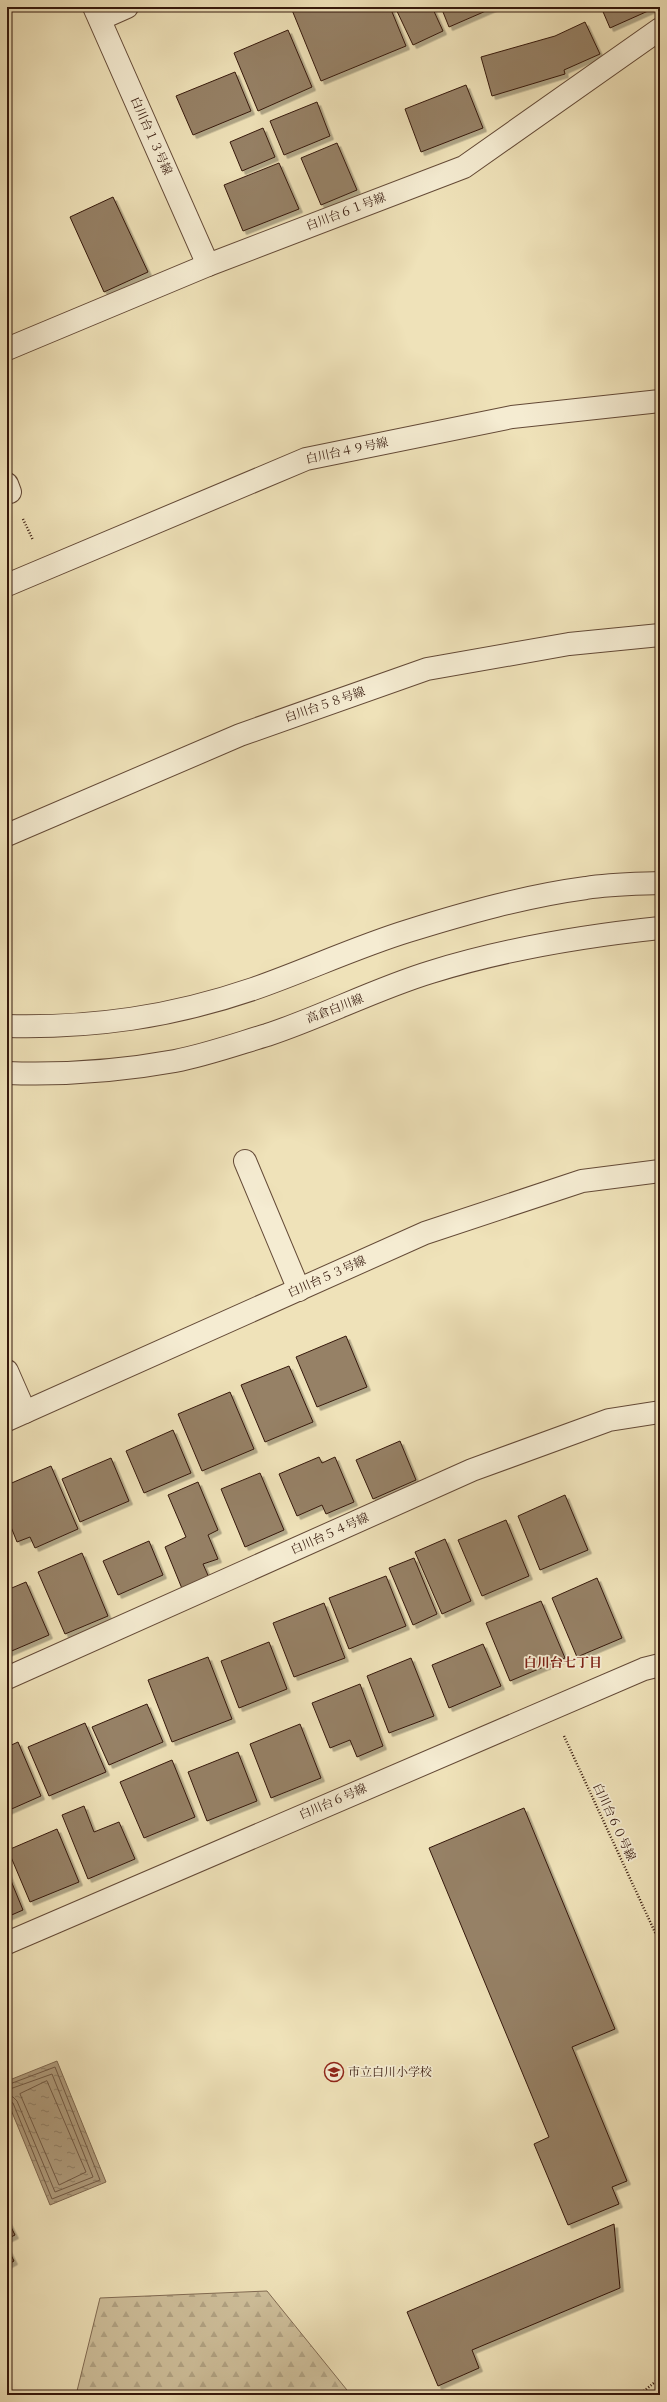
<svg xmlns="http://www.w3.org/2000/svg" width="667" height="2402" viewBox="0 0 667 2402" font-family="'IM FELL DW Pica','Noto Serif JP',serif">
<style>
.forest{fill:url(#forest-firs);stroke:#826c54}
.water{fill:url(#water-ripples);stroke:#7f6850}
.lines{fill:none;stroke-linecap:round;stroke-linejoin:round}
.shore{stroke:#725a45;stroke-width:1}
.building{fill:#968166;stroke:#35180c;filter:url(#shadow)}
.minor-casing{stroke:#644a37;stroke-width:24}
.tertiary-casing{stroke:#644a37;stroke-width:24}
.path{stroke:#35180c;stroke-width:2.5;stroke-dasharray:1 2;stroke-linecap:butt}
.minor{stroke:#f5ecd2;stroke-width:22}
.tertiary{stroke:#f5ecd2;stroke-width:22}
.labels{text-anchor:middle;dominant-baseline:central;stroke-width:3.5;stroke-linejoin:round;paint-order:stroke}
.street-label{font-size:12px;fill:#35180c;stroke:#f5ecd2}
.poi-label{font-size:12px;fill:#35180c;stroke:#f5ecd2;text-anchor:start}
.neighbourhood-label{font-size:13px;font-weight:bold;fill:#7a1f14;stroke:#f5ecd2}
</style>
<defs>
<pattern id="forest-firs" width="22" height="20" patternUnits="userSpaceOnUse"><rect width="22" height="20" fill="#cfc09c"/><path d="M5 1l3.5 6h-7zM16 11l3.5 6h-7z" fill="#b2a485"/></pattern>
<pattern id="water-ripples" width="26" height="14" patternUnits="userSpaceOnUse"><rect width="26" height="14" fill="#b09d7e"/><path d="M2 4q2-2 4 0t4 0M15 11q2-2 4 0t4 0" fill="none" stroke="#907f66"/></pattern>
<filter id="shadow"><feDropShadow dx="3.5" dy="3.5" stdDeviation="0" flood-color="#0004"/></filter>
</defs>
<rect width="100%" height="100%" fill="#efe2b9"/>
<filter id="stains"><feTurbulence type="fractalNoise" baseFrequency=".005" numOctaves="4"/><feColorMatrix values="0 0 0 0 .2 0 0 0 0 .09 0 0 0 0 .02 0 0 0 .5 -.17"/></filter>
<radialGradient id="worn" r=".72"><stop offset=".6" stop-color="#630" stop-opacity="0"/><stop offset="1" stop-color="#630" stop-opacity=".3"/></radialGradient>
<path class="forest" d="M267,2291L351,2395H76L100,2298Z"/>
<path class="water" d="M57,2061L106,2182L50,2205L7,2100V2081Z"/>
<g class="lines">
<g class="shore">
<path d="M47,2081L86,2172L59,2185L20,2094Z"/>
<path d="M7,2085L55,2067L100,2180L52,2199L13,2103L7,2101"/>
<path d="M7,2090L52,2074L93,2177L55,2192L17,2101L13,2097L7,2095"/>
</g>
</g>
<g class="building">
<path d="M300,7H390L406,46L321,81L292,10Z"/>
<path d="M395,7H432L443,31L413,45Z"/>
<path d="M441,7H495L449,27Z"/>
<path d="M601,7H657L610,28Z"/>
<path d="M585,22L600,54L564,70L565,74L492,96L481,57L555,36Z"/>
<path d="M288,30L312,87L258,111L234,53Z"/>
<path d="M235,72L251,111L193,135L176,96Z"/>
<path d="M466,85L483,128L421,152L405,109Z"/>
<path d="M317,102L330,136L284,155L270,121Z"/>
<path d="M263,128L275,157L242,171L230,142Z"/>
<path d="M337,143L357,190L321,205L301,158Z"/>
<path d="M279,163L299,209L243,231L224,185Z"/>
<path d="M113,197L148,272L104,292L70,217Z"/>
<path d="M346,1336L367,1387L317,1407L296,1357Z"/>
<path d="M289,1366L313,1422L265,1442L241,1385Z"/>
<path d="M230,1392L254,1449L202,1471L178,1414Z"/>
<path d="M173,1430L191,1473L144,1493L126,1451Z"/>
<path d="M400,1441L416,1480L373,1499L356,1460Z"/>
<path d="M319,1457L322,1463L335,1457L354,1502L326,1514L322,1505L297,1516L279,1474Z"/>
<path d="M111,1458L129,1501L80,1522L62,1479Z"/>
<path d="M51,1466L78,1529L35,1548L30,1537L17,1542L7,1517V1485Z"/>
<path d="M260,1473L284,1530L245,1547L221,1489Z"/>
<path d="M198,1482L218,1530L208,1535L218,1559L203,1564L210,1580L183,1591L165,1547L186,1537L168,1495Z"/>
<path d="M565,1495L588,1550L540,1570L518,1516Z"/>
<path d="M506,1520L529,1576L482,1596L458,1540Z"/>
<path d="M445,1539L471,1601L442,1614L415,1552Z"/>
<path d="M149,1541L163,1575L118,1595L103,1561Z"/>
<path d="M82,1553L108,1616L65,1634L38,1572Z"/>
<path d="M414,1558L437,1614L413,1625L389,1568Z"/>
<path d="M386,1576L406,1626L349,1649L329,1598Z"/>
<path d="M597,1578L622,1638L577,1657L552,1598Z"/>
<path d="M26,1582L49,1635L7,1653V1590Z"/>
<path d="M541,1601L565,1658L510,1681L486,1623Z"/>
<path d="M324,1603L345,1658L294,1677L273,1623Z"/>
<path d="M269,1642L287,1689L239,1708L221,1661Z"/>
<path d="M483,1644L501,1686L449,1708L432,1665Z"/>
<path d="M208,1657L232,1719L172,1742L148,1680Z"/>
<path d="M411,1658L434,1716L389,1733L367,1676Z"/>
<path d="M360,1684L383,1746L357,1757L350,1740L330,1748L312,1703Z"/>
<path d="M147,1704L163,1742L109,1765L92,1727Z"/>
<path d="M85,1723L106,1772L49,1796L28,1747Z"/>
<path d="M300,1724L321,1778L271,1798L250,1744Z"/>
<path d="M18,1742L41,1796L7,1811V1747Z"/>
<path d="M238,1752L257,1801L207,1821L188,1772Z"/>
<path d="M172,1760L195,1817L144,1838L120,1782Z"/>
<path d="M84,1806L94,1832L119,1822L135,1859L88,1879L62,1815Z"/>
<path d="M524,1808L615,2029L572,2047L627,2181L612,2187L619,2204L568,2225L534,2144L549,2137L429,1848Z"/>
<path d="M57,1829L79,1882L30,1902L8,1850Z"/>
<path d="M7,1871L23,1910L7,1917Z"/>
<path d="M7,2219L15,2235L7,2239Z"/>
<path d="M614,2224L620,2288L472,2350L479,2368L438,2386L407,2312Z"/>
<path d="M7,2247L14,2261L7,2265Z"/>
</g>
<g class="lines">
<defs>
<g id="minor">
<path d="M94,7L208,265"/>
<path d="M100,19L127,7"/>
<path d="M7,349L208,265L464,167L660,29"/>
<path d="M7,484L10,492"/>
<path d="M7,585L306,459L512,417L660,401"/>
<path d="M7,835L240,735L427,669L569,644L660,635"/>
<path d="M245,1161L299,1290"/>
<path d="M7,1371L25,1412"/>
<path d="M7,1420L425,1233L582,1181L660,1171"/>
<path d="M7,1678L472,1470L609,1420L660,1412"/>
</g>
<g id="tertiary">
<path d="M7,1026C93,1028 171,1017 253,989C305,971 356,947 408,931C466,913 526,896 586,888C610,884 635,884 660,883"/>
<path d="M7,1073C63,1075 120,1071 175,1061C206,1055 237,1044 267,1035C322,1017 375,989 431,972C505,949 583,936 660,928"/>
<path d="M7,1943L644,1669L660,1665"/>
</g>
</defs>
<use href="#minor" class="minor-casing"/>
<use href="#tertiary" class="tertiary-casing"/>
<g class="path">
<path d="M23,519L33,540"/>
<path d="M564,1736L660,1943"/>
<path d="M639,2395L660,2378"/>
</g>
<use href="#minor" class="minor"/>
<use href="#tertiary" class="tertiary"/>
</g>
<defs>
<symbol id="school-ring" viewBox="-11 -11 22 22"><circle r="9.5" fill="#f5ecd2" stroke="#8f2418" stroke-width="1.5"/><path d="M0-5L7-2L0 1L-7-2ZM-4 1L0 2.5L4 1V4Q0 6-4 4Z" fill="#8f2418"/></symbol>
</defs>
<g fill-rule="evenodd">
<use href="#school-ring" x="323" y="2061" width="22" height="22"/>
</g>
<g class="labels">
<g class="street-label">
<text transform="translate(151 136) rotate(66)">白川台１３号線</text>
<text transform="translate(346 212) rotate(-21)">白川台６１号線</text>
<text transform="translate(347 451) rotate(-12)">白川台４９号線</text>
<text transform="translate(325 705) rotate(-19)">白川台５８号線</text>
<text transform="translate(335 1009) rotate(-21)">高倉白川線</text>
<text transform="translate(327 1277) rotate(-24)">白川台５３号線</text>
<text transform="translate(330 1534) rotate(-24)">白川台５４号線</text>
<text transform="translate(333 1802) rotate(-23)">白川台６号線</text>
<text transform="translate(614 1822) rotate(65)">白川台６０号線</text>
</g>
<g class="poi-label">
<text x="348" y="2072">市立白川小学校</text>
</g>
<g class="neighbourhood-label">
<text x="563" y="1663">白川台七丁目</text>
</g>
</g>
<rect width="667" height="2402" fill="none" stroke="#efe2b9" stroke-width="24"/>
<rect x="8" y="8" width="651" height="2386" fill="none" stroke="#35180c" stroke-width="2"/>
<rect x="12" y="12" width="643" height="2378" fill="none" stroke="#35180c"/>
<rect width="100%" height="100%" filter="url(#stains)"/>
<rect width="100%" height="100%" fill="url(#worn)"/>
</svg>
